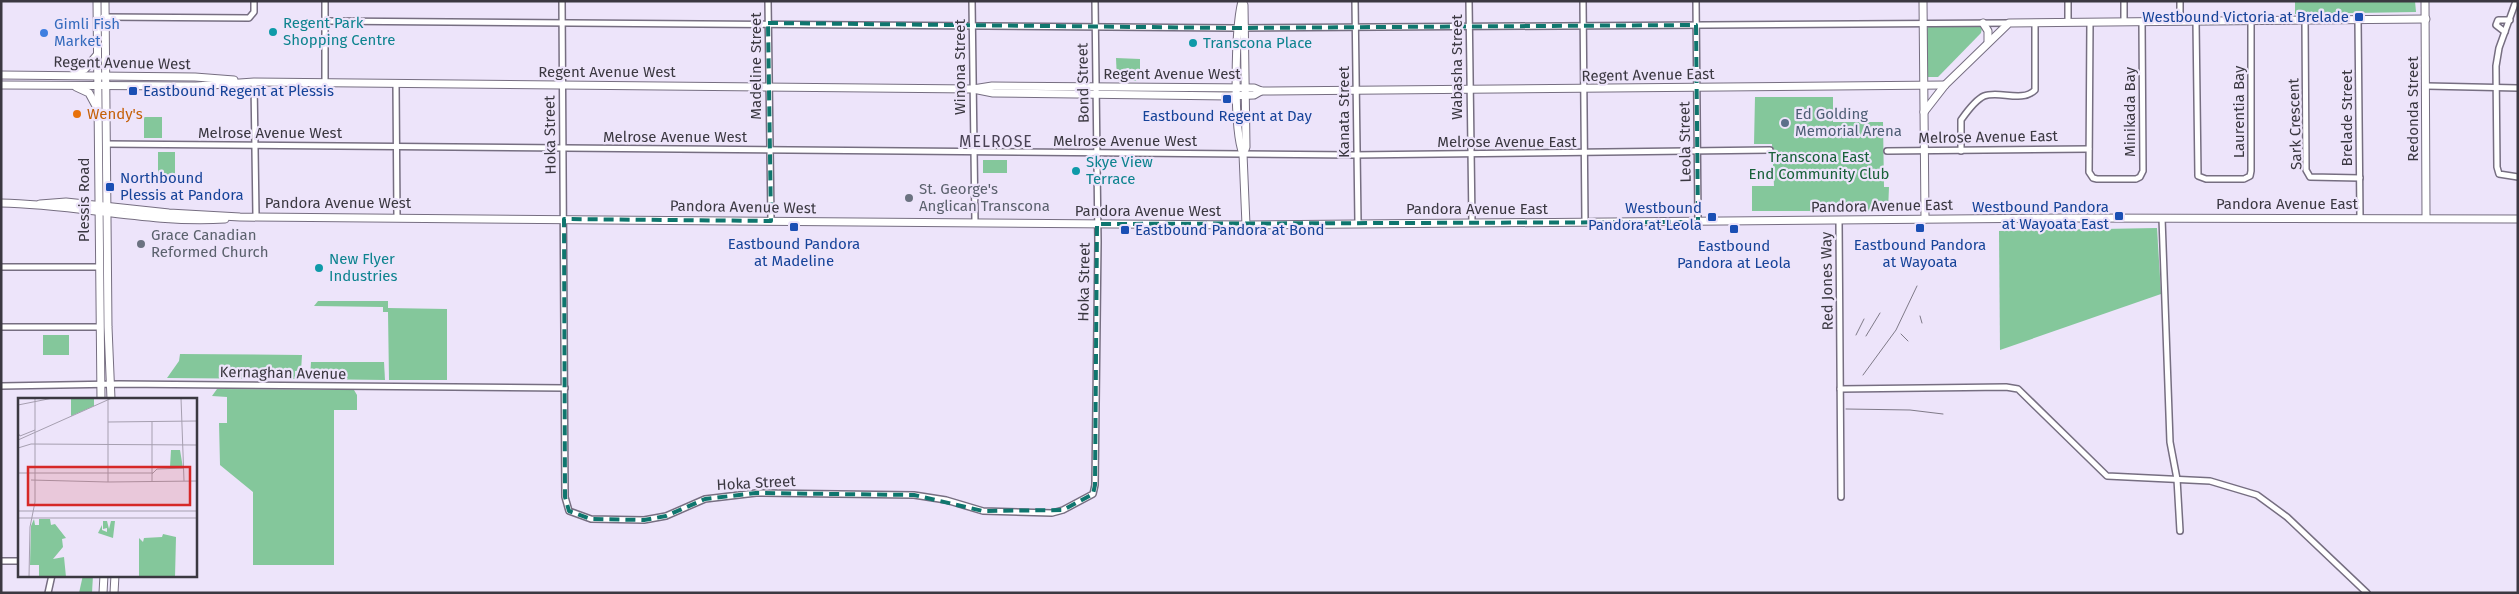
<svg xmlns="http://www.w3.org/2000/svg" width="2519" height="594" viewBox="0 0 2519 594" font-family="'Fira Sans',sans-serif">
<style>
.green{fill:#84c79b}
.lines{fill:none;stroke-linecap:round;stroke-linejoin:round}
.street-casing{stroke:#766e81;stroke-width:8}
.secondary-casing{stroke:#766e81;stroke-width:9}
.street{stroke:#fff;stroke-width:5}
.secondary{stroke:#fff;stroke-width:7}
.rail{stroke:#7f7a88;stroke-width:1}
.marked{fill:none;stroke:#0f766e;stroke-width:4;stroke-dasharray:10 6;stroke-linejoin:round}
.transit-dot{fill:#1a4fb4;stroke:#ede4fa;stroke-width:2}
.culture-dot{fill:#0f9aa8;stroke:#ede4fa;stroke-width:2}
.shop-dot{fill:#3f7fe0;stroke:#ede4fa;stroke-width:2}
.food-dot{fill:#e8710a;stroke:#ede4fa;stroke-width:2}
.service-dot{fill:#5c6f8a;stroke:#ede4fa;stroke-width:2}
.worship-dot{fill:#6b7280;stroke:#ede4fa;stroke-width:2}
.labels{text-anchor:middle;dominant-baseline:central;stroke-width:4.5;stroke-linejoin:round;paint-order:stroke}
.transit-label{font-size:15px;fill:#164399;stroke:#ede4fa}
.culture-label{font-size:15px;fill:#0d838f;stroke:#ede4fa;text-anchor:start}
.shop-label{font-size:15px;fill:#366cbe;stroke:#ede4fa;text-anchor:start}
.street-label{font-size:15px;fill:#3b3841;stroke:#ede4fa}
.food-label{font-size:15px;fill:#c56008;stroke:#ede4fa;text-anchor:start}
.service-label{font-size:15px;fill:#4e5e75;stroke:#ede4fa;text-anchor:start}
.park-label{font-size:15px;fill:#19613a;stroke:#ede4fa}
.worship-label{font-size:15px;fill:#5b616d;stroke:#ede4fa;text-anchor:start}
.neighbourhood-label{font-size:16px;letter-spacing:1px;fill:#494254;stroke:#ede4fa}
.inset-road{fill:none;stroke:#a69fb0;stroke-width:1}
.view{fill:#d62828;fill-opacity:0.15;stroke:#d62828;stroke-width:2.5}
.inset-edge{fill:none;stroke:#3b3841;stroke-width:2.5}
</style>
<rect width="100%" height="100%" fill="#ede4fa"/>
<g class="green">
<path d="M2295,1H2415L2416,12L2295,14Z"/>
<path d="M1929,26H1979L1982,28L1981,33L1938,77H1927L1926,30Z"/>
<path d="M1116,58L1140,59V81H1117Z"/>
<path d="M1755,97H1833V122H1883L1884,187H1889L1888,211H1752V186H1774L1772,144H1754Z"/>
<rect x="144" y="117" width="18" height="21"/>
<rect x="158" y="152" width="17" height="23"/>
<rect x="983" y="160" width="24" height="13"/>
<path d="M2157,228L2161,294L2000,350L1999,231Z"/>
<path d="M318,301H388V308L447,309V380H389L388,312H383V307L314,306Z"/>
<rect x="43" y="335" width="26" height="20"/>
<path d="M180,354L302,355L301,371H295V379L167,378L179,361Z"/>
<path d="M311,362H384L385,380L310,379Z"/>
<path d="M217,389L354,390L357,395V410H334V565H253V492L220,465L219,423H227V397L212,396Z"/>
<path d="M83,575H93L92,593H79Z"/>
</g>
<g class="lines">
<defs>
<g id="street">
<path d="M325,1V82"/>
<path d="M562,1L565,497L569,511L591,519L644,520L666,516L705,499L756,493L914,495L946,500L983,511L1052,513L1063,510L1093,494L1095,485L1098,242L1095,1"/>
<path d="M768,1L771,221"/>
<path d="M972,1L975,223"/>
<path d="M1355,1L1358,223"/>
<path d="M1469,1L1472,223"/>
<path d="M1583,1L1585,222"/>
<path d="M1696,1L1698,222"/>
<path d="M2068,1V22"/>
<path d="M2124,1V22"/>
<path d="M2180,1V21"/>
<path d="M2516,1L2499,48L2496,66L2497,167L2499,174L2518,177"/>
<path d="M103,17L249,18L254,12V1"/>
<path d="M2305,20L2306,170L2310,177L2360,178"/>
<path d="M2358,20L2360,217"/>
<path d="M325,21L1234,28L2009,23"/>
<path d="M2196,21L2198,176L2206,179H2244L2250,176L2251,171V20"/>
<path d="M2090,22L2089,172L2093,178L2097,179H2136L2140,177L2143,171L2142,22"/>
<path d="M2505,32L2496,25L2498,20H2510"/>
<path d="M254,82L256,216"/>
<path d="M396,84L397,217"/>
<path d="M2427,86L2518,88"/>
<path d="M106,144L1352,155L1770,150"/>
<path d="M1887,151L2089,149"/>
<path d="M1961,151V120C1966,113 1975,100 1984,96C1999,90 2022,103 2035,90V23"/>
<path d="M2162,218L2170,442L2177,479L2180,531"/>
<path d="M1839,221L1841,497"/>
<path d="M1,267H98"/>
<path d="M1,327H99"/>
<path d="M1,386L119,384L565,388"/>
<path d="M1840,389L2006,387L2018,389L2107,476L2210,481L2257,495L2287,517L2367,593"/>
<path d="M1,561H19"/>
<path d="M48,593L52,575"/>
</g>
<g id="secondary">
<path d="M97,1L101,399"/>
<path d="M105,1L108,327L111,399"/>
<path d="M1242,1C1235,29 1233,129 1243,154L1246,225"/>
<path d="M1923,1L1925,219"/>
<path d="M2425,1L2426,217"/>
<path d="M1983,23L1988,31V41"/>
<path d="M75,73L85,69L97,55"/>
<path d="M1,75L195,77L234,80"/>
<path d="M1,85L196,86L254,82L973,89L992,86L1254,88L1261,91L1945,85"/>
<path d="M76,87L89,93L96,106"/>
<path d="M973,89L993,93L1229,96L1254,95L1261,91"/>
<path d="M1924,112L1945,85L2009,23L2426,19"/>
<path d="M1243,154L1246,147L1244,5"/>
<path d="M1,203C76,204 150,224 225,219"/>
<path d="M40,204L66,202L169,213L240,217L1246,225L2067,218L2518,219"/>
<path d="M103,593L104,575"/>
<path d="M114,593L115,575"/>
</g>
</defs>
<use href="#street" class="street-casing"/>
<use href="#secondary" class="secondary-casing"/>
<use href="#street" class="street"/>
<use href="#secondary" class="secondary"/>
<g class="rail">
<path d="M1920,316L1922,323"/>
<path d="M1901,334L1908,341"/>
<path d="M1856,335L1864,319"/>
<path d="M1866,336L1880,313"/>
<path d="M1863,375L1896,330L1917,286"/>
<path d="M1846,409L1910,410L1943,414"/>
</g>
</g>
<path class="marked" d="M768,23L1234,28L1696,25L1698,222L1097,224L1095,485L1093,494L1063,510L983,511L914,495L756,493L705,499L666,516L644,520L591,519L569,511L565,497L564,219L771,221Z"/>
<g class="transit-dot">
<rect x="2354" y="12" width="10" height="10" rx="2.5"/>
<rect x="128" y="86" width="10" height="10" rx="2.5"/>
<rect x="1222" y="94" width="10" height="10" rx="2.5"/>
<rect x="105" y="182" width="10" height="10" rx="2.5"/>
<rect x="2114" y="211" width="10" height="10" rx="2.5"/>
<rect x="1707" y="212" width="10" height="10" rx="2.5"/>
<rect x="789" y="222" width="10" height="10" rx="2.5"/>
<rect x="1915" y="223" width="10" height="10" rx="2.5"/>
<rect x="1729" y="224" width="10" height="10" rx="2.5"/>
<rect x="1120" y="225" width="10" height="10" rx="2.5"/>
</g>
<g class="culture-dot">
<circle cx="273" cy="32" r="5"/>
<circle cx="1193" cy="43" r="5"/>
<circle cx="1076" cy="171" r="5"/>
<circle cx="319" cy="268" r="5"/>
</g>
<circle class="shop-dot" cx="44" cy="33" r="5"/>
<circle class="food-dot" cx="77" cy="114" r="5"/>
<circle class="service-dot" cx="1785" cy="123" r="5"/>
<g class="worship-dot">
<circle cx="909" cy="198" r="5"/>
<circle cx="141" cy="244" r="5"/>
</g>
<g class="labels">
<g class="transit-label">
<text x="2349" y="17" text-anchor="end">Westbound Victoria at Brelade</text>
<text x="143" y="91" text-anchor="start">Eastbound Regent at Plessis</text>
<text x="1227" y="116">Eastbound Regent at Day</text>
<text x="120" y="178" text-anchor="start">Northbound<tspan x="120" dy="17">Plessis at Pandora</tspan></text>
<text x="2109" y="207" text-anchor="end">Westbound Pandora<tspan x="2109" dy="17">at Wayoata East</tspan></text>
<text x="1702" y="208" text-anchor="end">Westbound<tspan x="1702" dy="17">Pandora at Leola</tspan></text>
<text x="1135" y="230" text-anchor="start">Eastbound Pandora at Bond</text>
<text x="794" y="244">Eastbound Pandora<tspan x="794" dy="17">at Madeline</tspan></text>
<text x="1920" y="245">Eastbound Pandora<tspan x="1920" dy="17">at Wayoata</tspan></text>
<text x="1734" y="246">Eastbound<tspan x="1734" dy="17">Pandora at Leola</tspan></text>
</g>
<g class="culture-label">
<text x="283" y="23">Regent Park<tspan x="283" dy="17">Shopping Centre</tspan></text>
<text x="1203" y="43">Transcona Place</text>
<text x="1086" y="162">Skye View<tspan x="1086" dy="17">Terrace</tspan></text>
<text x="329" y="259">New Flyer<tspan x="329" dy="17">Industries</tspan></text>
</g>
<g class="shop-label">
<text x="54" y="24">Gimli Fish<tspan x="54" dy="17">Market</tspan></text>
</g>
<g class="street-label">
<text transform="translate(122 63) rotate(1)">Regent Avenue West</text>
<text transform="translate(756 66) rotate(-90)">Madeline Street</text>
<text transform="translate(960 67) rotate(-90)">Winona Street</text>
<text transform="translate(1457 67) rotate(-90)">Wabasha Street</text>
<text x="607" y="72">Regent Avenue West</text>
<text x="1172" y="74">Regent Avenue West</text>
<text transform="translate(1648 75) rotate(-1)">Regent Avenue East</text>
<text transform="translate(1083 83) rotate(-91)">Bond Street</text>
<text transform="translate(2413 109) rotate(-90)">Redonda Street</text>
<text transform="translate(1344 112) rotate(-90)">Kanata Street</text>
<text transform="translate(2130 112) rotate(-90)">Minikada Bay</text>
<text transform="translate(2239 112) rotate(-90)">Laurentia Bay</text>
<text transform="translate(2347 118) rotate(-90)">Brelade Street</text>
<text transform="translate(2295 124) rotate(-92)">Sark Crescent</text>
<text x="270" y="133">Melrose Avenue West</text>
<text transform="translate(550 135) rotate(-91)">Hoka Street</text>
<text x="675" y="137">Melrose Avenue West</text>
<text transform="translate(1988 137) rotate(-1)">Melrose Avenue East</text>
<text x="1125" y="141">Melrose Avenue West</text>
<text x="1507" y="142">Melrose Avenue East</text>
<text transform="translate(1685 142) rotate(-91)">Leola Street</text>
<text transform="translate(84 200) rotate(-90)">Plessis Road</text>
<text x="338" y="203">Pandora Avenue West</text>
<text x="2287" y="204">Pandora Avenue East</text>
<text transform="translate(1882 206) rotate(-1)">Pandora Avenue East</text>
<text transform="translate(743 207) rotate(1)">Pandora Avenue West</text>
<text x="1477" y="209">Pandora Avenue East</text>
<text x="1148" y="211">Pandora Avenue West</text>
<text transform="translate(1827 281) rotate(-91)">Red Jones Way</text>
<text transform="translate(1084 282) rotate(-89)">Hoka Street</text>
<text transform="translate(283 373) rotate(1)">Kernaghan Avenue</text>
<text transform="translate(756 483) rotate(-3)">Hoka Street</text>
</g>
<g class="food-label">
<text x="87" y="114">Wendy's</text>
</g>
<g class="service-label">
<text x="1795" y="114">Ed Golding<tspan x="1795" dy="17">Memorial Arena</tspan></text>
</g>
<g class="park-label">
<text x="1819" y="157">Transcona East<tspan x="1819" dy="17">End Community Club</tspan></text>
</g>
<g class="worship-label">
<text x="919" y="189">St. George's<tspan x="919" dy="17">Anglican Transcona</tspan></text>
<text x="151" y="235">Grace Canadian<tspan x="151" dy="17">Reformed Church</tspan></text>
</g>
<g class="neighbourhood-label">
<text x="996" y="141">MELROSE</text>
</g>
</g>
<g transform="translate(18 398)">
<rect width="179" height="179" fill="#ede4fa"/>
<path d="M53,0H76V8L53,18ZM153,52H162L165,70L152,69ZM16,121L17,127H21V121H32L33,127L37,126L48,140L44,141L45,149L35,161L46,159L48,179H21V167H12L13,128ZM85,123H89L91,131L93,123H97L95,140L80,135L84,127V132L89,134V130L85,131ZM145,136L158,139L157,179H121V140L125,144L126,140L144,139Z" fill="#84c79b"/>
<path class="inset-road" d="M90,0V75H135M163,0L166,83M0,7L35,0M134,23V83M90,24L179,23M0,35L2,38L17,32M0,42L94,0M0,50L13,46L179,47M0,75H90M90,75V84L179,83M134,76L139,71L166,70M13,82L90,84M0,113H179M0,120H179M11,179L12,129L17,104V0"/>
<path class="view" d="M10,69H172V107H10Z"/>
<rect width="179" height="179" class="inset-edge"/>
</g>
<rect width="2519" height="594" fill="none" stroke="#3b3841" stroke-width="5"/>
</svg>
